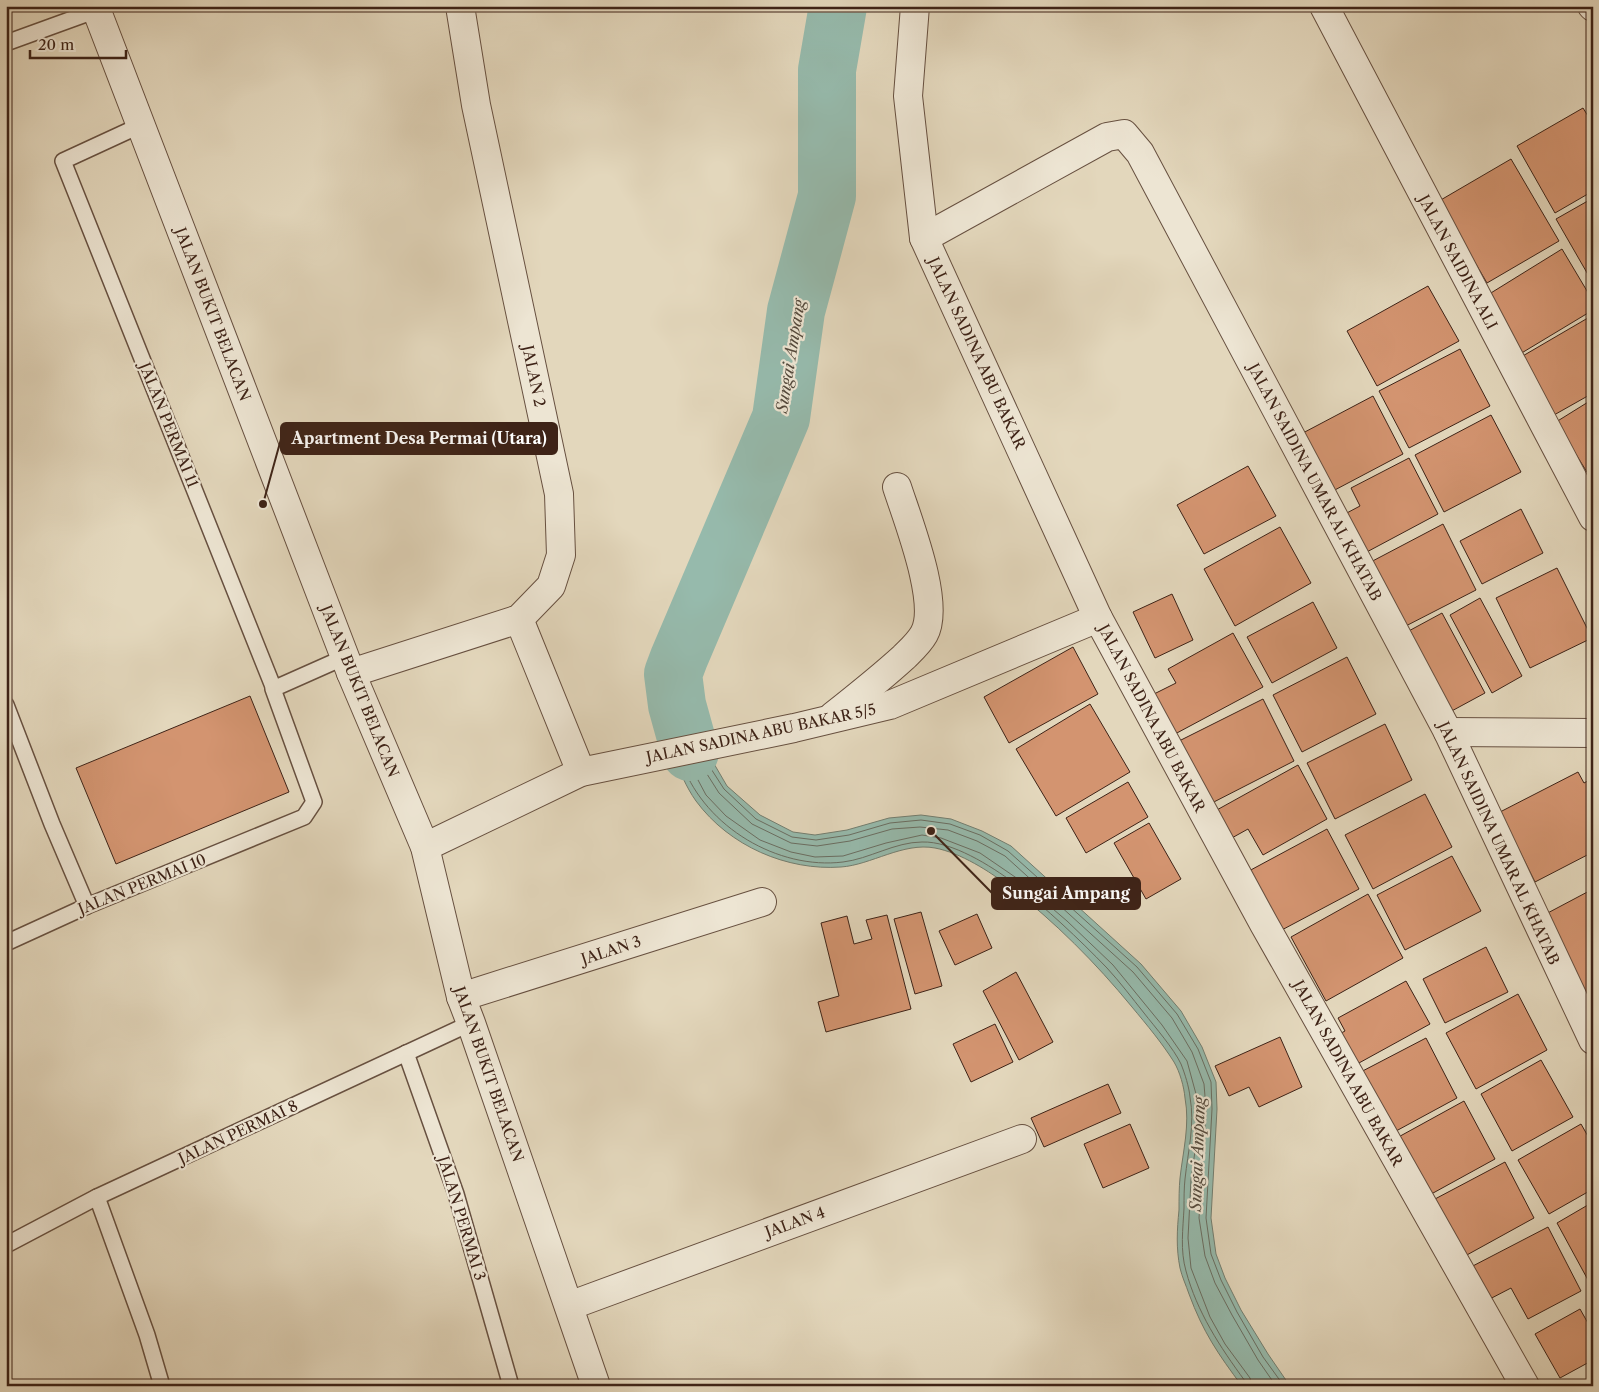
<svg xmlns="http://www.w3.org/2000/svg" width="1599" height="1392" viewBox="0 0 1599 1392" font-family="'Libre Caslon Text',serif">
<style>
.water{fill:#96baac;stroke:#737e70}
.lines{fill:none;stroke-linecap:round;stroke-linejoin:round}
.shore{stroke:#6a6e62;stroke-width:1}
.river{stroke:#96baac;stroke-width:58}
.building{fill:#d39470;stroke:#3e2317}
.service-casing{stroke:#675040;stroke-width:18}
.minor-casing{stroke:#675040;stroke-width:30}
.tertiary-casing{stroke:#675040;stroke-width:30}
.service{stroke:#ede5d3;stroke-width:15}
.minor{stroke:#ede5d3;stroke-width:28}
.tertiary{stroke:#ede5d3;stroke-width:28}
.labels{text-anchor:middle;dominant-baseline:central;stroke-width:4.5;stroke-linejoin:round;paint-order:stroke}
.street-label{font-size:15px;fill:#3e2317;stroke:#ede5d3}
.water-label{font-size:16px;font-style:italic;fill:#54493c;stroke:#ede5d3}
.leader{fill:none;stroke:#3e2317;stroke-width:2}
.callout-dot{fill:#3e2317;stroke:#ede5d3;stroke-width:2}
.callout{fill:#3e2317;stroke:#3e2317;stroke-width:2}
.callout-label{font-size:16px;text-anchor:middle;font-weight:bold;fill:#fff}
</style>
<rect width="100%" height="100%" fill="#e3d7bc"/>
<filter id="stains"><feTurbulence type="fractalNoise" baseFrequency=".004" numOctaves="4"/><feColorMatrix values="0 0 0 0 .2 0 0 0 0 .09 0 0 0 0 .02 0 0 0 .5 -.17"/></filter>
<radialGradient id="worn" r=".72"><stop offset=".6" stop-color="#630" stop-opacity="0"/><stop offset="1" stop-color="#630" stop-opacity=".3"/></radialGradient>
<path class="water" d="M662,674H685L696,724L706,750L727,786L760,815L793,832L815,835L847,830L889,818L921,815L951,819L982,831L1011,846L1141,964L1181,1011L1202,1047L1216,1082L1217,1109L1211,1218L1216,1254L1225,1278L1241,1310L1268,1354L1290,1386H1242C1218,1354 1203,1332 1189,1294C1186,1285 1182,1277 1180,1268C1176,1248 1177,1230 1179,1210C1179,1199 1179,1188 1180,1178C1183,1151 1190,1125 1185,1098C1184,1087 1180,1072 1174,1062C1162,1043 1147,1025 1132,1007C1096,963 1055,922 1010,887C989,871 961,853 935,848C903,842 871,865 841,867C787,871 729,846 696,801C686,787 679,770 673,753C664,728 659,701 662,674Z"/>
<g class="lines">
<g class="shore">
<path d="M679,736L676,730L672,690L674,688L677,689L688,735"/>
<path d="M673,738C667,723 665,697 667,681L669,679H679L682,681L694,733"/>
<path d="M706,761L724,789L756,819L792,837L816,840L849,835L890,823L921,820L950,824L980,835L1008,851L1137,967L1177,1014L1198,1049L1211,1082L1212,1109L1206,1218L1211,1254L1221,1280L1237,1312L1263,1357L1284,1386"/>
<path d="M700,763L719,793L752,824L791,843L817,846L850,841L892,829L920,827L948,830L977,841L1005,856L1133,972L1172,1018L1192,1052L1204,1084L1206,1109L1199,1218L1205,1256L1215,1283L1232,1315L1258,1360L1276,1386"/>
<path d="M690,765L706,795L726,816L760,840L791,852L815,857L843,856L886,843L922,835L941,838L980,853L1018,879L1067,921L1113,965L1162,1025L1187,1061L1196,1094L1199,1122L1191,1180L1188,1238L1191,1268L1210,1317L1225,1344L1250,1378L1252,1386"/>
<path d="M683,766C706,827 778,870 843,862C869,859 895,842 922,842C952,841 991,866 1014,883C1047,909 1078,938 1107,968C1120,982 1132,998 1144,1013C1155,1027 1174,1049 1181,1064C1185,1074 1189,1087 1190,1097C1195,1125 1188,1151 1185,1179C1184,1188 1184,1198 1184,1208C1183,1229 1180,1250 1186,1271C1197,1312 1220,1347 1245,1381L1246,1386"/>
</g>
<path class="river" d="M690,752L677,705L673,674L679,658L781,418L796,311L827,196V70L838,6"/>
</g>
<g class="building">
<path d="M1583,108L1593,124V191L1555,213L1517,146Z"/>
<path d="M1511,159L1559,241L1487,283L1439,201Z"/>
<path d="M1593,198V277L1590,278L1556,219Z"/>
<path d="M1562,249L1593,301V310L1520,354L1486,296Z"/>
<path d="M1428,286L1459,341L1377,386L1347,331Z"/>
<path d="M1593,315V393L1554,415L1521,357Z"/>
<path d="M1460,349L1490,406L1409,448L1379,391Z"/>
<path d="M1373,396L1403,454L1331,492L1301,434Z"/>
<path d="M1593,399V476L1590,477L1556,422Z"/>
<path d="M1491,415L1521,472L1444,512L1415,455Z"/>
<path d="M1409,458L1438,514L1363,554L1343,515L1360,506L1351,488Z"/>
<path d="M1248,466L1276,516L1204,554L1177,505Z"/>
<path d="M1521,509L1543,553L1482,584L1460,541Z"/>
<path d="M1443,524L1476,590L1398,630L1365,565Z"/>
<path d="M1280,527L1311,583L1235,626L1204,569Z"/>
<path d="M1557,568L1592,638L1530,668L1496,598Z"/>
<path d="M1172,594L1193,640L1155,658L1133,612Z"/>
<path d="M1480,598L1522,676L1492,693L1450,615Z"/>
<path d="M1313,602L1337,648L1272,683L1247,637Z"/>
<path d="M1442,613L1485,693L1448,713L1405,633Z"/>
<path d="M1233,633L1263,687L1175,734L1154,694L1176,683L1168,669Z"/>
<path d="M1073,647L1098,694L1009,743L984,697Z"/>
<path d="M1347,657L1376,714L1302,752L1273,695Z"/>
<path d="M250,696L289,792L116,864L76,768Z"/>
<path d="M1263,699L1294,761L1206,806L1175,743Z"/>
<path d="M1090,704L1130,772L1056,816L1016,749Z"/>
<path d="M1385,724L1412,780L1335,819L1307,763Z"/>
<path d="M1298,765L1327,819L1263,855L1248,829L1230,839L1215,811Z"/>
<path d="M1578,772L1584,783L1593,778V852L1535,882L1500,812Z"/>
<path d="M1128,782L1148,817L1086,853L1066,818Z"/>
<path d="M1425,794L1452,847L1373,889L1345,835Z"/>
<path d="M1149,823L1181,879L1146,899L1114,843Z"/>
<path d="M1327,829L1359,889L1278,932L1247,872Z"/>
<path d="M1452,856L1481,911L1405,950L1377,895Z"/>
<path d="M1593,889V991L1584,996L1542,916Z"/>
<path d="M1368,894L1403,958L1326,1001L1291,937Z"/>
<path d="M921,912L942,986L915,994L894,919Z"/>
<path d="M977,914L992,948L955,965L939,931Z"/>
<path d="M887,915L911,1009L826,1032L818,1002L839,996L821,923L847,916L854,944L872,939L866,920Z"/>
<path d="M1486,947L1508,992L1445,1023L1423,979Z"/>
<path d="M1016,972L1053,1042L1019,1060L983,991Z"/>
<path d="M1406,981L1430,1024L1348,1069L1332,1038L1345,1031L1338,1018Z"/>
<path d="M1518,994L1547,1050L1476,1089L1446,1033Z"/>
<path d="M995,1024L1013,1062L971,1082L953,1044Z"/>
<path d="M1280,1037L1302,1087L1259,1107L1249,1087L1229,1096L1215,1066Z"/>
<path d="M1426,1038L1457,1098L1385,1137L1353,1076Z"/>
<path d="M1541,1060L1573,1117L1512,1151L1481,1094Z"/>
<path d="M1108,1084L1121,1113L1044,1147L1031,1118Z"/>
<path d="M1464,1101L1495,1159L1424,1198L1393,1140Z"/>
<path d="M1130,1124L1149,1168L1103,1188L1084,1144Z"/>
<path d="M1581,1124L1593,1145V1189L1549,1214L1518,1160Z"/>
<path d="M1505,1162L1534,1218L1465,1256L1435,1199Z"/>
<path d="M1593,1202V1277L1588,1280L1557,1223Z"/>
<path d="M1548,1227L1581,1291L1528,1319L1511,1288L1484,1302L1467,1269Z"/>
<path d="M1580,1309L1593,1332V1360L1560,1378L1535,1334Z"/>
</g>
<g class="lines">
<defs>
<g id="service">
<path d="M6,43L97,10"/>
<path d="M141,125L63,161L274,689"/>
<path d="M6,705L52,824L87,906"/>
<path d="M6,943L87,906L304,817L314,802L273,689L345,657"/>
<path d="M406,1053L456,1194L511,1386"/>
<path d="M97,1197L147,1335L162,1386"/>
<path d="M6,1245L97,1197L471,1023"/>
</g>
<g id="minor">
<path d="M915,6L908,96L924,238L1098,618L1264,924L1525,1386"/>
<path d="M1324,6L1593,517"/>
<path d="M1592,6L1593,7"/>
<path d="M924,238L1107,137L1124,134L1140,153L1448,732L1593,1040"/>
<path d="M519,619L581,772"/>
<path d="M351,673L519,619L551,586L561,555L559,494L476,105L460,6"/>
<path d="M833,716C857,697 881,678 904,657C911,650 919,643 924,634C941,604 908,521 897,487"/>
<path d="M1448,732L1593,733"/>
<path d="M425,847L581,772L794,728L890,705L1098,618"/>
<path d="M461,997L762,902"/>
<path d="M569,1306L1022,1139"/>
</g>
<path id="tertiary" d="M95,6L351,673L425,847L461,997L471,1023L596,1386"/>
</defs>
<use href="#service" class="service-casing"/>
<use href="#minor" class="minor-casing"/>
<use href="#tertiary" class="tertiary-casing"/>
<use href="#service" class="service"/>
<use href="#minor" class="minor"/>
<use href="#tertiary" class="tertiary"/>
</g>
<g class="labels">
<g class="street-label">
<text transform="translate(1458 262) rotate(62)">JALAN SAIDINA ALI</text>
<text transform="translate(213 314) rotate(69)">JALAN BUKIT BELACAN</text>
<text transform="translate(977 353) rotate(65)">JALAN SADINA ABU BAKAR</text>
<text transform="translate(534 376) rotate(78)">JALAN 2</text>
<text transform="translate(169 425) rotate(68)">JALAN PERMAI 11</text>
<text transform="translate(1315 482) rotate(62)">JALAN SAIDINA UMAR AL KHATAB</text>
<text transform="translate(360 691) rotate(68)">JALAN BUKIT BELACAN</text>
<text transform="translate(1152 718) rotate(62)">JALAN SADINA ABU BAKAR</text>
<text transform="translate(761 733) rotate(-12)">JALAN SADINA ABU BAKAR 5/5</text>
<text transform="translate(1499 843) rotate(65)">JALAN SAIDINA UMAR AL KHATAB</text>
<text transform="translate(142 884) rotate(-22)">JALAN PERMAI 10</text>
<text transform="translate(611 950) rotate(-18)">JALAN 3</text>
<text transform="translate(1348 1073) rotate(61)">JALAN SADINA ABU BAKAR</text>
<text transform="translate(489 1074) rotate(71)">JALAN BUKIT BELACAN</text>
<text transform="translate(238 1132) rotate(-25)">JALAN PERMAI 8</text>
<text transform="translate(462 1218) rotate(73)">JALAN PERMAI 3</text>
<text transform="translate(795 1222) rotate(-20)">JALAN 4</text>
</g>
<g class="water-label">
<text transform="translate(790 356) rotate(-81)">Sungai Ampang</text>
<text transform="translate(1197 1154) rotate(-88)">Sungai Ampang</text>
</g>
</g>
<path class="leader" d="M263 504L281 439M931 831L992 893"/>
<g class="callout-dot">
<circle cx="263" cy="504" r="5"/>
<circle cx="931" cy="831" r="5"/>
</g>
<g class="callout">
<rect x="281" y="423" width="276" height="31" rx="5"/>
<rect x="992" y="878" width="148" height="31" rx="5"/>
</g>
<g class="callout-label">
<text x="419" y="444">Apartment Desa Permai (Utara)</text>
<text x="1066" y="899">Sungai Ampang</text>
</g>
<rect width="1599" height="1392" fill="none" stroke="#e3d7bc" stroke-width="25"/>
<rect x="8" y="8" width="1584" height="1377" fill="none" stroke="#3e2317" stroke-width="2.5"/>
<rect x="12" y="12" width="1574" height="1367" fill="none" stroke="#3e2317"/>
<path d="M30 50v8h96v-8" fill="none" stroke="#3e2317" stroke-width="2.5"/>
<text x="38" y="50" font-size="15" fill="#3e2317" stroke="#ede5d3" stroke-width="4" paint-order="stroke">20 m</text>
<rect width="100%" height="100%" filter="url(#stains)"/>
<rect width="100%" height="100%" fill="url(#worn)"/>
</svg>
